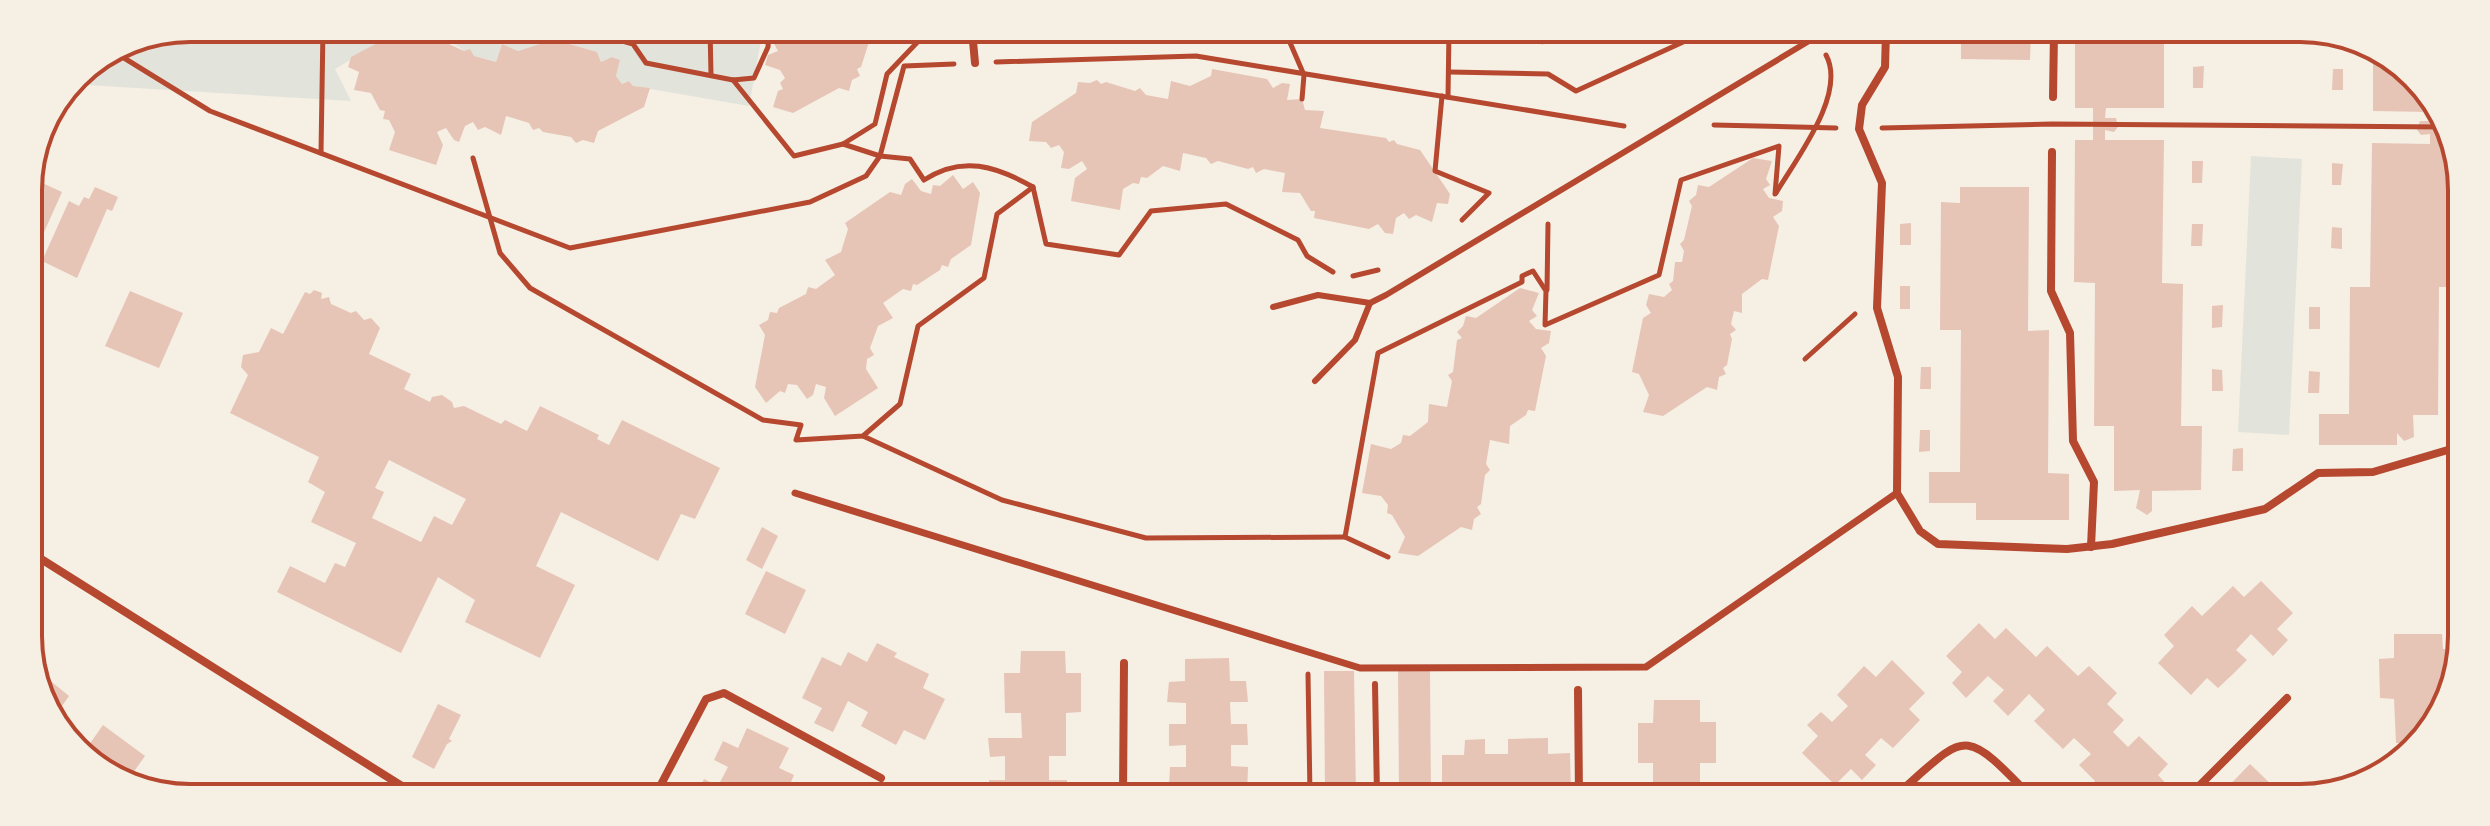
<svg xmlns="http://www.w3.org/2000/svg" width="2490" height="826" viewBox="0 0 2490 826" font-family="Karla,sans-serif">
<style>
.green{fill:#e2e4dc}
.building{fill:#e6c5b7;fill-rule:evenodd}
.lines{fill:none;stroke-linecap:round;stroke-linejoin:round}
.path{stroke:#b5482f;stroke-width:5}
.service{stroke:#b5482f;stroke-width:6}
.pedestrian{stroke:#b5482f;stroke-width:7}
.minor{stroke:#b5482f;stroke-width:8}
.rim{fill:none;stroke:#b5482f;stroke-width:4}
</style>
<rect width="100%" height="100%" fill="#f6efe4"/>
<g class="green">
<path d="M190,28L763,30L749,106L633,86L629,81L622,84L616,76L620,60L612,57L601,62L597,52L543,36L540,44L518,51L502,44L496,62L474,56L470,49L464,51C449,36 419,39 398,32L335,69L351,101L70,84C96,45 148,36 190,28Z"/>
<path d="M2251,156L2302,159L2289,435L2238,432Z"/>
</g>
<g class="building">
<path d="M776,30H872L873,33L866,36L869,42L861,67L857,69L860,76L852,80L849,91L839,88L793,113L773,107L778,91L783,89L780,83L785,78L780,70L765,65L768,55L778,51L772,40Z"/>
<path d="M398,32L420,39L427,36L431,40L436,38L464,51L470,49L474,56L496,62L502,44L518,51L540,44L542,36L597,52L601,62L612,57L620,60L616,76L622,84L629,81L633,86L650,88L644,107L598,131L594,143L583,140L576,143L571,137L543,132L539,128L533,130L529,123L506,116L501,135L485,127L478,130L473,122L465,126L459,142L454,140L446,128L437,132L443,145L436,165L389,150L395,132L389,120L383,119L385,111L380,110L371,93L354,90L359,72L348,67L351,57Z"/>
<path d="M1534,32H1562L1559,39L1552,38L1542,45Z"/>
<path d="M1942,33H2031L2030,60L1961,59V43H1942Z"/>
<path d="M2075,33H2164V108H2106L2105,118H2116L2118,127L2114,132L2105,130V140H2164L2162,283L2183,284L2181,426H2202L2201,490L2152,491V511L2147,515L2136,508L2140,490L2114,491V426H2094L2095,283L2074,282L2075,140H2093V108H2075Z"/>
<path d="M2373,53L2421,83L2443,127V144H2451L2459,159L2458,287H2439L2438,415H2413L2414,437L2404,441L2397,433V445H2319V414H2349L2350,287H2370L2372,143L2430,144V134L2421,135L2417,130L2420,121H2430V112L2373,111Z"/>
<path d="M2204,66L2203,88H2193V67Z"/>
<path d="M1212,69L1267,79L1273,88L1282,83L1290,84L1287,100L1302,99L1305,110L1324,111L1320,128L1386,138L1389,142L1394,140L1397,144L1420,150L1450,194L1448,204L1437,203L1432,222L1416,215L1409,219L1404,213L1396,218L1393,234L1385,233L1378,224L1369,229L1314,218L1315,211H1311L1300,193L1282,192L1285,173L1264,169L1256,173L1253,167L1248,169L1218,161L1211,164L1206,158L1183,153L1180,171L1163,166L1147,178L1141,177L1139,184L1133,183L1123,189L1120,210L1071,201L1075,178L1087,169L1082,161L1069,169L1061,168L1064,152L1059,145L1051,148L1046,142L1029,141L1032,122L1076,93L1078,82L1090,83L1097,80L1101,84L1106,82L1135,91L1140,88L1146,95L1168,99L1171,81L1190,86L1211,76Z"/>
<path d="M2333,69H2343V90H2332Z"/>
<path d="M1753,158L1772,161L1766,179L1770,185L1763,189L1769,198L1783,201L1782,211L1773,217L1779,226L1768,280L1762,279L1742,294V313L1734,311L1731,324L1736,330L1730,334L1732,339L1727,365L1723,368L1726,374L1719,377L1717,390L1707,387L1663,416L1643,412L1649,395L1639,374L1632,372L1643,318L1651,313L1646,305L1649,294L1664,297L1672,290L1669,284L1673,281L1675,262H1682L1684,251L1680,244L1684,240L1692,206L1689,201L1696,195L1698,185L1709,187Z"/>
<path d="M2192,161H2203L2202,183H2192Z"/>
<path d="M2332,163L2343,164L2341,185H2332Z"/>
<path d="M953,175L963,189L973,182L980,193L971,245L951,259L948,267L942,265L940,270L917,285L913,284L911,291L903,289L883,303L893,318L878,326L870,348L874,355L867,359L866,369L878,388L835,416L824,398L826,387L816,384L813,395L807,399L797,385L788,384L785,393L780,391L766,403L755,387L765,335L759,325L768,320L770,312L777,313L779,308L806,294L808,287L816,289L835,275L825,260L841,252L848,229L845,223L890,192L901,195L905,184L912,179L921,191L931,194L933,185L940,186Z"/>
<path d="M29,177L62,192L41,239L29,233Z"/>
<path d="M95,187L118,197L112,211L107,209L77,278L42,261L69,201L79,206L84,197L89,199Z"/>
<path d="M1960,187H2029L2028,331L2049,330L2048,473L2069,474V520H1976V503H1929V472H1960L1961,330H1940L1941,202L1960,203Z"/>
<path d="M1911,223V245H1900V224Z"/>
<path d="M2192,224H2203L2202,246H2191Z"/>
<path d="M2332,227L2342,228V249L2331,248Z"/>
<rect x="1900" y="286" width="10" height="23"/>
<path d="M1520,288L1539,293L1532,310L1537,316L1529,321L1536,329L1551,331L1549,343L1541,348L1546,356L1535,411L1528,410L1526,415L1510,426L1509,444L1490,440L1486,464L1490,470L1485,475L1481,504L1477,507L1481,514L1474,519L1472,530L1461,527L1418,556L1398,553L1405,537L1392,515L1387,513L1388,505L1381,496L1362,493L1371,444L1391,449L1401,443L1403,435L1410,436L1428,422L1429,404L1447,407L1452,381L1448,375L1453,372L1457,340L1462,338L1457,332L1463,326L1466,316L1476,318Z"/>
<path d="M314,290L322,293L321,299L329,297L331,304L351,313L356,311L364,320L371,318L380,328L369,354L411,374L404,389L430,402L432,397L442,395L452,402L454,408L464,406L501,424L505,420L527,431L540,406L599,435L597,439L609,445L622,420L720,468L695,519L681,514L658,561L561,512L536,566L575,585L540,658L465,622L475,600L438,577L401,653L277,592L290,566L325,583L335,563L345,567L356,543L311,522L325,492L308,482L319,457L230,413L248,375L241,367L243,355L259,352L271,328L283,334L305,292L310,294ZM389,460L466,499L452,525L434,516L421,542L372,518L384,492L375,488Z"/>
<path d="M130,291L183,313L159,368L105,346Z"/>
<path d="M2223,305L2222,327L2212,328V306Z"/>
<rect x="2309" y="307" width="11" height="22"/>
<path d="M29,363L40,368L30,392Z"/>
<path d="M1921,367H1931V389H1920Z"/>
<path d="M2212,369L2222,370L2223,391H2212Z"/>
<path d="M2309,371L2320,372L2319,393H2308Z"/>
<path d="M1920,430H1930V451L1919,452Z"/>
<path d="M2243,448V471H2232L2233,449Z"/>
<path d="M762,527L778,536L762,569L746,560Z"/>
<path d="M766,571L806,590L785,634L745,614Z"/>
<path d="M2261,581L2293,613L2277,629L2288,640L2273,656L2251,634L2236,650L2247,660L2232,675L2218,688L2207,678L2191,695L2158,663L2174,646L2164,635L2192,606L2202,616L2233,586L2244,597Z"/>
<path d="M1979,623L1995,639L2006,628L2036,657L2047,646L2078,676L2089,666L2117,693L2107,704L2124,720L2113,732L2128,747L2139,736L2168,764L2158,775L2174,792L2168,797H2090L2085,792L2095,781L2079,765L2091,754L2074,738L2063,749L2034,721L2045,710L2029,694L2008,716L1993,701L2004,690L1988,676L1966,698L1952,683L1962,672L1946,656Z"/>
<path d="M2394,634H2442L2443,649H2449L2451,657H2456V678L2409,749V743H2396L2394,699L2380,698L2379,659L2394,658Z"/>
<path d="M877,643L897,653L894,657L929,674L923,688L945,699L925,740L904,730L896,745L861,726L868,712L848,701L833,732L814,723L822,708L802,698L822,657L841,666L848,652L867,662Z"/>
<path d="M1021,651H1065L1066,673H1081V712L1066,713V756H1049V780H1067V795L990,794L989,780H1005V756L990,757L988,738H1022L1021,713H1005L1004,673H1020Z"/>
<path d="M1229,658L1230,681H1246L1248,702H1230L1231,724H1247L1248,745H1231V766L1248,767L1247,795H1186V788H1169L1170,767H1186V745L1169,746V724H1186V703L1167,702L1169,682L1185,681V659Z"/>
<path d="M1892,660L1925,693L1909,709L1920,720L1893,748L1881,738L1865,755L1876,765L1862,780L1851,769L1835,785L1802,753L1818,736L1807,725L1821,712L1832,722L1848,706L1837,695L1864,666L1876,677Z"/>
<path d="M1324,671H1354L1356,795H1325Z"/>
<path d="M1398,671H1430L1431,796L1399,795Z"/>
<path d="M47,678L69,696L55,716L41,687Z"/>
<path d="M1654,700H1700V722H1716V763H1700V796H1623V788H1653V763H1638V723H1653Z"/>
<path d="M438,704L461,715L449,739L452,741L447,744L434,769L412,757Z"/>
<path d="M103,725L145,756L128,780L84,752Z"/>
<path d="M747,728L789,748L779,768L794,775L786,794L770,787L767,794H697L704,779L718,786L728,767L714,760L723,741L738,748Z"/>
<path d="M1548,738V754L1570,753L1571,796H1442V755H1464L1465,740L1485,739V754H1508V739Z"/>
<path d="M2250,764L2276,789L2267,798L2218,797Z"/>
</g>
<g class="lines">
<g class="path">
<path d="M580,29L633,44L646,63L733,80L754,78L768,47L769,30"/>
<path d="M710,29L711,75"/>
<path d="M1285,31L1304,75L1302,99"/>
<path d="M109,53L124,58L210,111L570,248L810,202L866,176L880,156L904,66L954,64"/>
<path d="M996,62L1196,56L1624,126"/>
<path d="M1450,72L1548,74L1576,91L1705,32"/>
<path d="M733,80L794,156L843,144L880,156L910,159L924,180C962,155 996,166 1033,187L1046,244L1119,255L1151,211L1226,204L1298,240L1307,256L1333,272"/>
<path d="M1442,96L1435,171L1489,193L1462,220"/>
<path d="M1448,97L1449,31"/>
<path d="M1714,125L1836,128"/>
<path d="M1882,128L2052,124L2443,127"/>
<path d="M843,144L875,124L887,74L929,30"/>
<path d="M321,153L323,28"/>
<path d="M473,158L500,253L530,288L763,420L801,425L796,440L863,436L900,404L918,326L984,278L997,214L1033,187"/>
<path d="M1776,193C1796,159 1847,94 1826,55"/>
<path d="M1353,276L1378,270"/>
<path d="M1547,290L1548,224"/>
<path d="M1805,359L1855,314"/>
<path d="M863,436L1002,500L1146,538L1345,537"/>
<path d="M1388,557L1345,537L1378,353L1522,282V276L1533,271L1546,291L1545,325L1659,275L1681,180L1779,146L1775,194"/>
<path d="M1308,674L1310,795"/>
</g>
<g class="service">
<path d="M1273,307L1318,295L1370,303L1386,295L1824,32"/>
<path d="M1315,381L1355,340L1370,303"/>
<path d="M1375,684L1377,795"/>
</g>
<path class="pedestrian" d="M795,493L1360,668L1646,667L1897,493"/>
<g class="minor">
<path d="M972,30L975,63"/>
<path d="M1886,32L1885,67L1862,105L1859,129L1882,183L1877,308L1898,377L1897,493L1920,531L1938,544L2067,549L2112,544L2265,509L2318,473L2373,472L2458,447"/>
<path d="M2053,97L2054,33"/>
<path d="M2052,152L2051,291L2070,333L2073,441L2094,482L2091,547"/>
<path d="M30,552L413,793"/>
<path d="M1578,690L1579,796"/>
<path d="M656,794L706,699L724,693L881,778"/>
<path d="M1123,795L1124,663"/>
<path d="M1894,797C1967,733 1961,724 2031,797"/>
<path d="M2188,797L2287,698"/>
</g>
</g>
<path d="M0 0H2490V826H0ZM190 42H2300A148 148 0 0 1 2448 190V636A148 148 0 0 1 2300 784H190A148 148 0 0 1 42 636V190A148 148 0 0 1 190 42Z" fill="#f6efe4" fill-rule="evenodd"/>
<path class="rim" d="M190 42H2300A148 148 0 0 1 2448 190V636A148 148 0 0 1 2300 784H190A148 148 0 0 1 42 636V190A148 148 0 0 1 190 42Z"/>
</svg>
